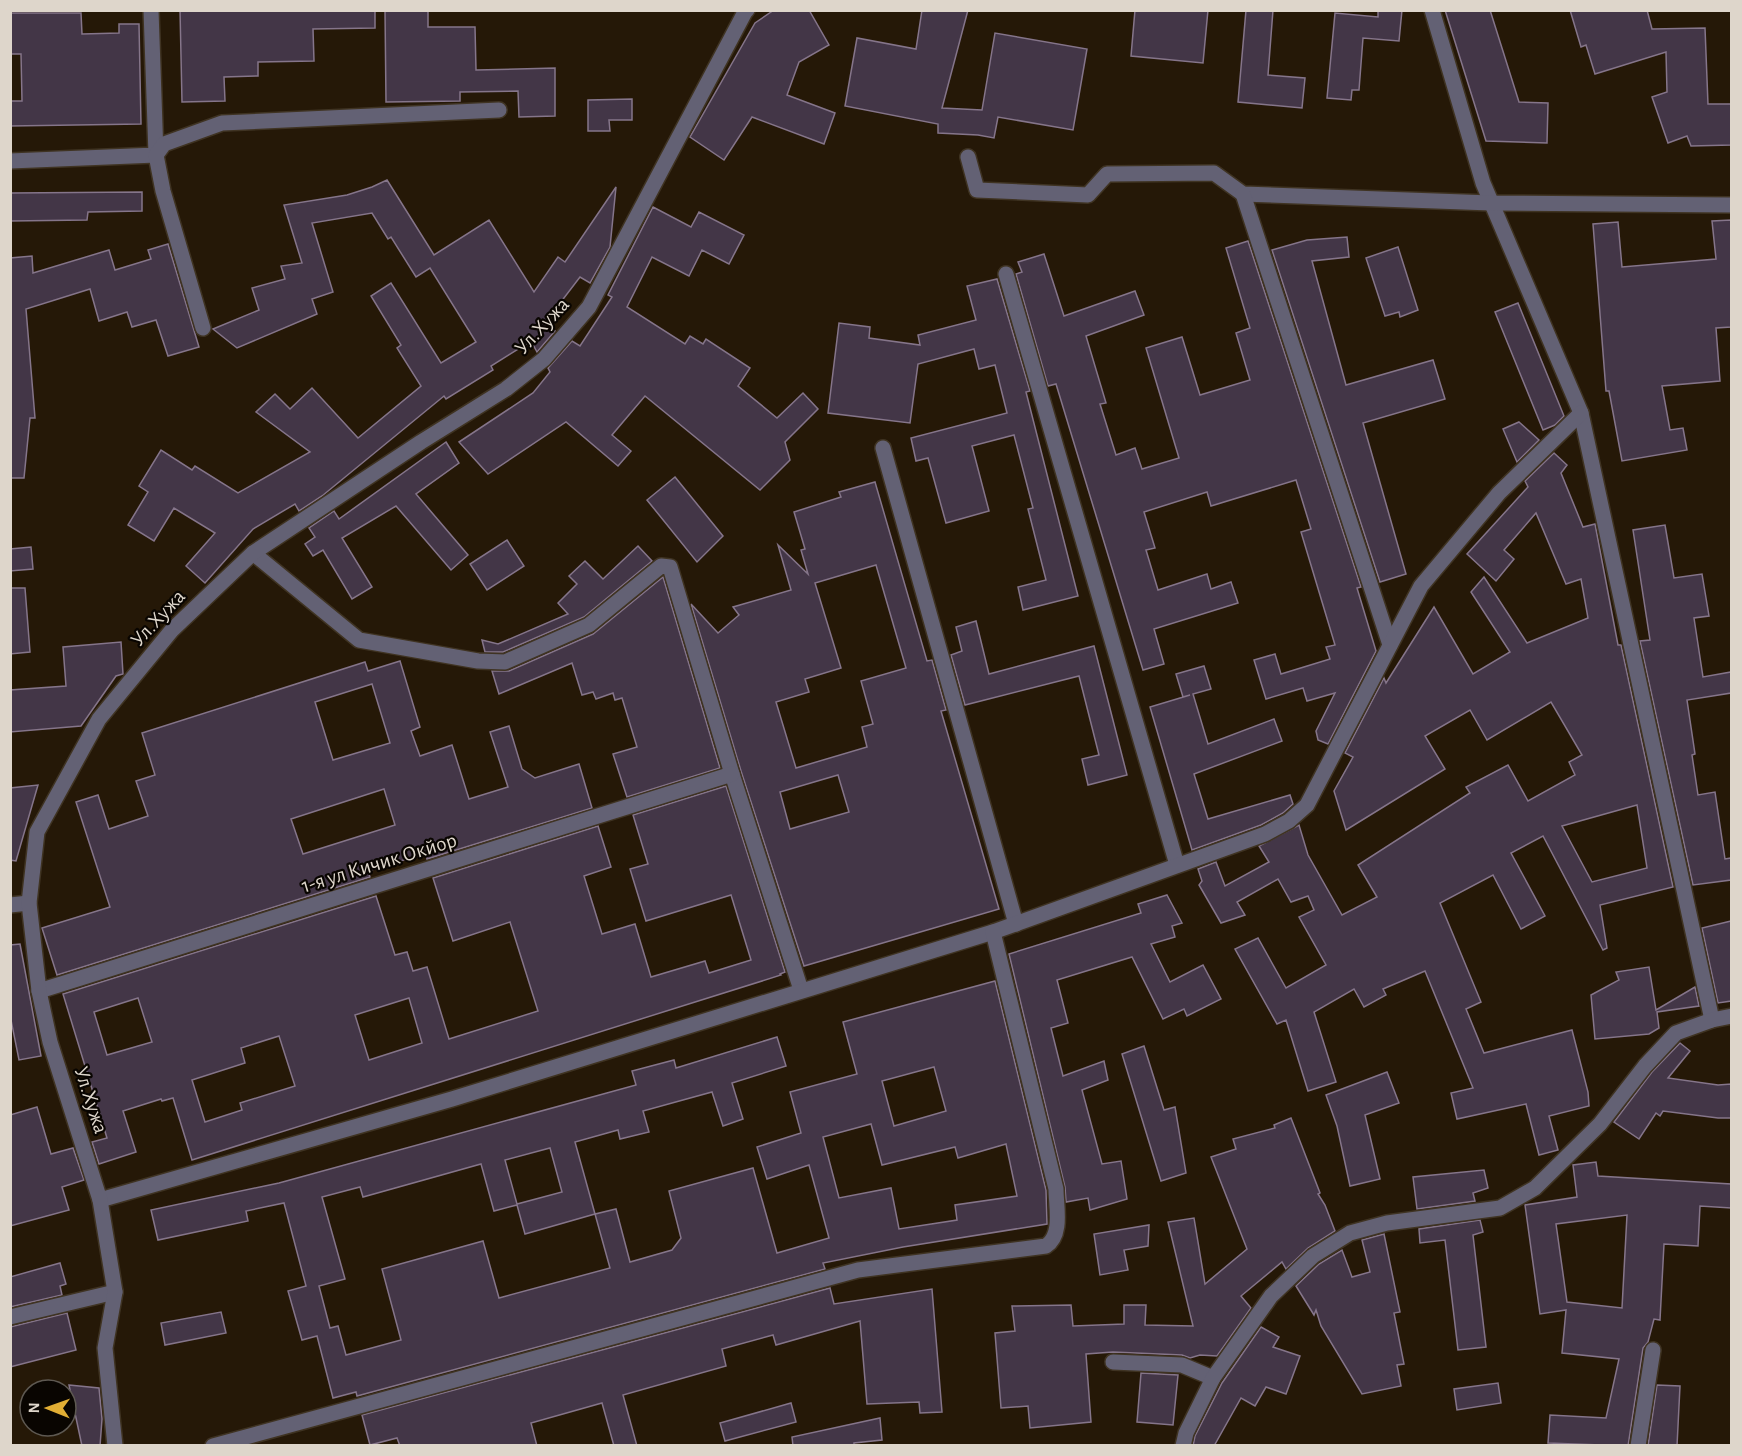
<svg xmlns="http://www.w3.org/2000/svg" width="1742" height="1456" viewBox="0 0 1742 1456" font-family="'Alegreya Sans',sans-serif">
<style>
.building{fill:#433647;stroke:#85758a;stroke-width:1.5;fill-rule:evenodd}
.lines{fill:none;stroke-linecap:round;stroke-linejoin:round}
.minor-casing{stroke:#3f3322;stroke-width:18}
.minor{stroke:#636174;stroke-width:15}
.labels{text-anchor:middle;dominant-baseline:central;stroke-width:4.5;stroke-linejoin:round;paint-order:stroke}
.street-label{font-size:21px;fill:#ded6cb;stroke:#090501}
</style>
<rect width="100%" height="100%" fill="#251807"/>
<g class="building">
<path d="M180,10H375V28L313,29L314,61L258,62V76L224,77L225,101L182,102Z"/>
<path d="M385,10H428V27H475L476,70L555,68V116L519,117L518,91L460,92V101L386,102Z"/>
<path d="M774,10H809L829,45L799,62L787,95L835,113L824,144L752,117L724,160L690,137L755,23Z"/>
<path d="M922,10H968L942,108L982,110L995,33L1087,49L1073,130L998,117L994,138L978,135L938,133V124L845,106L857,38L916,49Z"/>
<path d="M1135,10H1208L1203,63L1131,56Z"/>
<path d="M1246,10H1273L1268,75L1305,78L1302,108L1238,102Z"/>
<path d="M1378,10H1402L1399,41L1363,38L1359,90H1352L1351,100L1327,98L1335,13L1378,17Z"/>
<path d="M1445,10H1490L1519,102L1548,103L1547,143L1486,141Z"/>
<path d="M1570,10H1647L1652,29L1705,28L1708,104H1731V145L1691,146L1687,136L1668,143L1652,97L1667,92L1666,52L1595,74L1586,45L1581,47Z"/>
<path d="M10,13H81L82,34L119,33V24H139L141,124L10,126V101H22L21,54H10Z"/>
<path d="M632,99V120H609L610,131H588V100Z"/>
<path d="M387,180L434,255L489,220L534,292L558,257L565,262L616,187L610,247L590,283L580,277L544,324L555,331L537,352L531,341L491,366L493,370L446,399L444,396L322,496L299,511L295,504L253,529L205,583L186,566L215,533L174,508L154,541L128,525L148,492L139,486L161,450L192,470L195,466L238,493L310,452L256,412L275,394L290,409L312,388L358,438L421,386L397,348L401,345L371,296L391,283L441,363L476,342L430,268L416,277L391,237L388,239L372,213L312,223L333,292L312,299L317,314L237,348L213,329L259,310L252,288L285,279L281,266L302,263L284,205L347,195L372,187Z"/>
<path d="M142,192V211L88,212L87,220L10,221V193Z"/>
<path d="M653,207L691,227L699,212L744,235L729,264L702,250L689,276L652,257L627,307L685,344L690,336L703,344L706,339L750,368L738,386L777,418L803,393L818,409L785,442L790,460L760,490L645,396L612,435L631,451L618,466L566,422L488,474L459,442L533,393L550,372L548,368L572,341L580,346L612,297L608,295Z"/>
<path d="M1731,220V327L1716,328L1720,381L1662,386L1670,430L1683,428L1687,450L1622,461L1609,391H1606L1593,224L1618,222L1622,267L1716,259L1712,221Z"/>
<path d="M1347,237L1349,257L1312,261L1346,385L1433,360L1445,399L1363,423L1406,574L1380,582L1272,250L1307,240Z"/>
<path d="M1248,241L1361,587L1357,588L1376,651L1328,744L1318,740L1316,731L1335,693L1307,701L1303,688L1266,699L1254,660L1275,654L1281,674L1330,659L1326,647L1335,645L1301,532L1311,529L1296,480L1211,506L1207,492L1144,512L1155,548L1146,550L1158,590L1207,574L1211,589L1231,582L1238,603L1154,629L1164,664L1143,670L1056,384L1048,386L1016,274L1022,272L1018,262L1044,254L1064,316L1135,291L1144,315L1086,336L1106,403L1100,404L1116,455L1135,448L1142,469L1179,458L1146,348L1182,337L1200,395L1250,380L1236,333L1250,328L1226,248Z"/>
<path d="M168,244L199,347L168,356L156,320L132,327L127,312L99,321L90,289L26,309L35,418H30L24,478H10V258L32,256L33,273L109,250L115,270L151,259L148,250Z"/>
<path d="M1398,247L1418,310L1400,317L1399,312L1385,316L1366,258Z"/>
<path d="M997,279L1030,391L1026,392L1078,596L1023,610L1018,587L1046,580L1028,509L1033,508L1014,435L972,446L989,511L946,523L928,458L916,461L911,438L1007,413L995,365L979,369L974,349L918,364L910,423L828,413L839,323L870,327L869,338L920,345L918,335L976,320L967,286Z"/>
<path d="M1518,303L1564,416L1555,425L1543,430L1495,312Z"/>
<path d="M1519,422L1539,440L1517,462L1503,429Z"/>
<path d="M446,442L459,463L416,494L468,555L451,570L396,506L342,538L372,587L352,599L323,550L313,556L305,544L315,537L309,528L334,511L339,519Z"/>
<path d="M1554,453L1567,465L1561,473L1583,527L1595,524L1618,645H1621L1673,887L1600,905L1607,948L1603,950L1543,836L1511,853L1545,916L1521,929L1493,875L1440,903L1481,1002L1466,1009L1484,1053L1572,1030L1588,1092L1589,1106L1549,1116L1558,1150L1539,1155L1526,1104L1457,1119L1451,1093L1473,1088L1425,971L1383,989L1386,995L1364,1007L1354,989L1314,1012L1336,1082L1308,1091L1286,1020L1277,1024L1235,949L1258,938L1286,988L1326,965L1299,917L1314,910L1308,896L1291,902L1278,879L1237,902L1245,915L1221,923L1199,885L1202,881L1198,869L1216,862L1225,886L1269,862L1259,846L1299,825L1308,855L1342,915L1377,897L1358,865L1470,793L1466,787L1508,765L1528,801L1575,775L1569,762L1582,755L1551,702L1487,740L1470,710L1425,736L1445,769L1346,830L1334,791L1353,757L1345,753L1384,678L1386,683L1434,607L1473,674L1510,652L1471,592L1484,577L1527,643L1588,618L1581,579L1566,584L1536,513L1504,550L1514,559L1496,581L1467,554L1528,487L1525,481ZM1637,805L1647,868L1592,882L1562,826Z"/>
<path d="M675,477L723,536L697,562L647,500Z"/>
<path d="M875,482L927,661L932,660L946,710L941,711L999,909L804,966L741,771L691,604L718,633L739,615L733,607L791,590L778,545L808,574L801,550L805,549L794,512L841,497L839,492ZM876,565L906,668L861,681L873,724L862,727L867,747L796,768L776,702L809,692L805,679L841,668L815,583ZM838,775L849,812L790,829L780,792Z"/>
<path d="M1665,525L1674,578L1702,574L1709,616L1694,618L1703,677L1731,672V693L1687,700L1695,754L1692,755L1698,795L1715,792L1725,859L1731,858V880L1693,885L1640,641L1650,640L1633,530Z"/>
<path d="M507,540L524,566L487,590L470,564Z"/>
<path d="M638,546L652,561L584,617L503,652H485L482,640L498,644L568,614L558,603L577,584L569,576L585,561L603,579Z"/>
<path d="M31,547L33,569L10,571V549Z"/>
<path d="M663,577L720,768L627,797L613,754L637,747L622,698L615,700L613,693L596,699L593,692L582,695L572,663L499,694L492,671H509L593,634Z"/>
<path d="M10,588H25L30,652L10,654Z"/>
<path d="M976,621L989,674L1094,646L1127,775L1088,785L1082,759L1099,755L1079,676L965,705L951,655L962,651L956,627Z"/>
<path d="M121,642L123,674L116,676L81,726L10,732V690L66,686L63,647Z"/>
<path d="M400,661L420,727L411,731L420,756L452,745L469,799L508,787L490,732L509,726L522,769L535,778L579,764L592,808L427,859L426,854L407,859L368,871L370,877L57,975L42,928L110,907L76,802L98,795L109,829L148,816L136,781L155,775L142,733L365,662L368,671ZM372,684L390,743L333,760L315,702ZM384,789L395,825L303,854L291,819Z"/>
<path d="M1204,666L1211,689L1193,694L1208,744L1274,719L1282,741L1194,774L1208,819L1290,795L1293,804L1283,813L1261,825L1192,850L1150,707L1190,695L1183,697L1176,674Z"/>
<path d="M38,785L16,861L10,860V788Z"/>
<path d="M726,786L785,972L780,974L781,975L192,1160L173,1098L162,1101L161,1099L123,1111L136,1152L99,1164L92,1142L107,1138L63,994L376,896L395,955L407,952L413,971L427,967L449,1039L538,1011L510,922L453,941L433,878L598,826L611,867L584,876L602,934L635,924L651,977L705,961L709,973L751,960L731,895L646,921L630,869L648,864L633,815ZM138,998L152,1042L107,1055L94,1012ZM409,998L422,1043L369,1060L355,1015ZM279,1036L295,1086L240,1103L242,1110L205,1122L192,1080L245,1063L241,1048Z"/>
<path d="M1167,895L1182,923L1172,926L1175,937L1151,944L1170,982L1203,965L1221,999L1187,1016L1184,1009L1163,1019L1132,957L1057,980L1068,1023L1051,1028L1063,1076L1104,1061L1108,1080L1082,1090L1102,1164L1121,1161L1127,1199L1090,1210L1088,1198L1066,1202L1065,1187L1009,954L1141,913L1138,904Z"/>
<path d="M1731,921V1001L1718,1003L1702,928Z"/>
<path d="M20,944L41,1056L19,1060L10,1015V945Z"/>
<path d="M1649,967L1656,1010L1695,987L1699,1006L1657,1012L1659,1028L1649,1034L1595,1039L1591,995L1619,980L1616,972Z"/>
<path d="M995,981L1046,1190L1047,1224L903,1247L823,1263L825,1269L357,1396L356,1392L333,1398L317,1336L302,1340L288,1291L306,1286L284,1203L246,1211L248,1221L158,1240L151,1210L279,1183L636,1085L632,1071L674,1060L676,1068L777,1037L786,1066L732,1083L743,1119L723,1126L712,1092L643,1111L649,1132L620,1139L618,1130L575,1142L595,1214L616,1209L630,1262L672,1250L681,1238L669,1191L753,1168L777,1253L829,1238L809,1165L767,1179L757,1147L801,1133L790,1092L857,1074L843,1022ZM934,1067L946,1111L894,1126L882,1081ZM871,1124L882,1165L955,1147L958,1158L1006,1144L1017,1196L955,1205L957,1220L899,1229L891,1188L839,1198L823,1137ZM550,1148L562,1192L517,1204L505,1160ZM481,1164L494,1211L517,1205L525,1234L595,1214L610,1268L499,1298L483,1241L382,1269L401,1340L346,1355L338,1326L330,1328L319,1286L345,1279L322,1197L360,1187L363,1197Z"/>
<path d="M1680,1043L1690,1051L1668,1078L1718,1085L1731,1084V1118H1718L1663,1111L1660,1116L1656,1113L1639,1139L1614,1122L1652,1072Z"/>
<path d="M1144,1046L1164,1110L1175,1107L1186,1173L1161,1181L1122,1054Z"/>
<path d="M1387,1072L1399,1103L1365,1115L1380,1179L1350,1186L1337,1126L1326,1095Z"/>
<path d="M37,1107L51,1154L73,1148L84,1180L62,1187L69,1210L10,1226V1115Z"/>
<path d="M1291,1118L1320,1193L1318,1194L1325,1205L1335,1231L1308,1248L1286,1269L1282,1262L1241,1296L1251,1308L1217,1356L1200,1355L1190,1358L1182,1355L1113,1352L1086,1354L1091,1422L1030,1428L1028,1406L1001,1408L995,1333L1015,1331L1012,1306L1071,1305L1073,1326L1124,1324V1305H1146L1145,1325L1193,1326L1168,1222L1194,1218L1205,1284L1247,1249L1211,1157L1236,1149L1233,1139L1275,1128L1274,1125Z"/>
<path d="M1596,1162L1598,1176L1731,1184V1208L1700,1206L1698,1246L1664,1244L1660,1320L1654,1319L1648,1342L1643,1348L1628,1446L1548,1443L1550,1415L1606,1418L1619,1359L1562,1353L1566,1310L1540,1314L1525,1205L1577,1197L1573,1165ZM1627,1215L1622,1308L1567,1302L1556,1224Z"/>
<path d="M1484,1170L1488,1188L1473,1193L1475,1201L1417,1209L1413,1177Z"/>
<path d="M1480,1220L1483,1232L1473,1235L1486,1347L1458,1350L1445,1240L1420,1243L1419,1229Z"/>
<path d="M1149,1225L1148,1246L1124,1250L1128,1270L1100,1275L1094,1234Z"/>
<path d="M1384,1234L1400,1312L1394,1313L1404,1364L1397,1365L1401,1386L1362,1394L1321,1326L1316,1310L1314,1315L1296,1286L1319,1264L1342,1250L1352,1277L1370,1272L1362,1240Z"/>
<path d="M60,1263L66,1284L60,1286L62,1295L10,1307V1277Z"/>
<path d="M830,1288L834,1304L932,1289L942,1412L920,1413L919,1402L867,1404L860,1321L776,1345L773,1335L722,1349L726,1366L623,1395L637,1446H614L602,1403L531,1423L537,1446H400L397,1438L370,1445L362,1415Z"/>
<path d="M221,1312L226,1333L165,1345L161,1323Z"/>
<path d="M67,1313L76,1350L10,1367V1327Z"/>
<path d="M1261,1327L1279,1337L1273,1347L1300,1356L1286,1394L1266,1387L1255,1406L1241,1398L1214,1446H1193L1195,1436L1222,1383Z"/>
<path d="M1141,1373L1178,1375L1173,1425L1137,1422Z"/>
<path d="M1498,1383L1501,1403L1457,1410L1454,1389Z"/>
<path d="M69,1385L99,1388L102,1419L100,1446H82Z"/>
<path d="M1657,1385L1680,1386L1677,1446H1648Z"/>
<path d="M791,1403L796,1422L725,1441L720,1423Z"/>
<path d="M880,1418L882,1440L854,1443V1446H793L792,1437Z"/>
</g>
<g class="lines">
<defs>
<g id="minor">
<path d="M1432,10L1483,183L1581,413L1712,1020"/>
<path d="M968,157L977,190L1088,195L1107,174L1214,173L1243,194L1491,203L1732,205"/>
<path d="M10,161L156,155L151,10"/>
<path d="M1243,194L1390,645"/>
<path d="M1006,274L1177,865"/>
<path d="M203,328L163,191L156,155L164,144L222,123L499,110"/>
<path d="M883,448L1016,924"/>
<path d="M253,553L359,640L478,661L505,662L589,625L661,566L670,567L732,774L801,990"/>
<path d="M10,905L29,903"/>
<path d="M39,991L732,774"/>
<path d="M100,1200L452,1099L993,932L1265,834L1289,821L1307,805L1421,586L1499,493L1581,413"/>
<path d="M10,1317L115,1292"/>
<path d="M1113,1362L1182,1365L1213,1378"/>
<path d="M115,1446L105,1348L115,1292L100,1200L50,1042L39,991L29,903L37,832L99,719L172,630L253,553L421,442L506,389L544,359L589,307L745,12L747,10"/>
<path d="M213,1446L858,1270L1046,1246C1063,1235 1056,1206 1056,1189L993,932"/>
<path d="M1183,1446L1186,1433L1213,1378L1271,1296L1313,1256L1350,1233L1387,1223L1500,1208L1535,1188L1600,1124L1645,1066L1676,1033L1712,1020L1732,1016"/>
<path d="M1638,1446L1653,1350"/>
</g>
</defs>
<use href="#minor" class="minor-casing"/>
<use href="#minor" class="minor"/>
</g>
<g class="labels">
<g class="street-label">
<text transform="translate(542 326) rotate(-47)">Ул.Хужа</text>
<text transform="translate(158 618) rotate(-47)">Ул.Хужа</text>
<text transform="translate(379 863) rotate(-17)">1-я ул Кичик Окйор</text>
<text transform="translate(91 1100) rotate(72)">Ул.Хужа</text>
</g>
</g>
<rect width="1742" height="1456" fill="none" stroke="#ded6cb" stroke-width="24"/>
<g transform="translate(48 1408) rotate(271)"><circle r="28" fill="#090501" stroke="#5e5952" stroke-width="1.5"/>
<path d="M0-4.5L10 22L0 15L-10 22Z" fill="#e2ae34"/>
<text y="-9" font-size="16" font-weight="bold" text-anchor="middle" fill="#ded6cb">N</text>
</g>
</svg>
